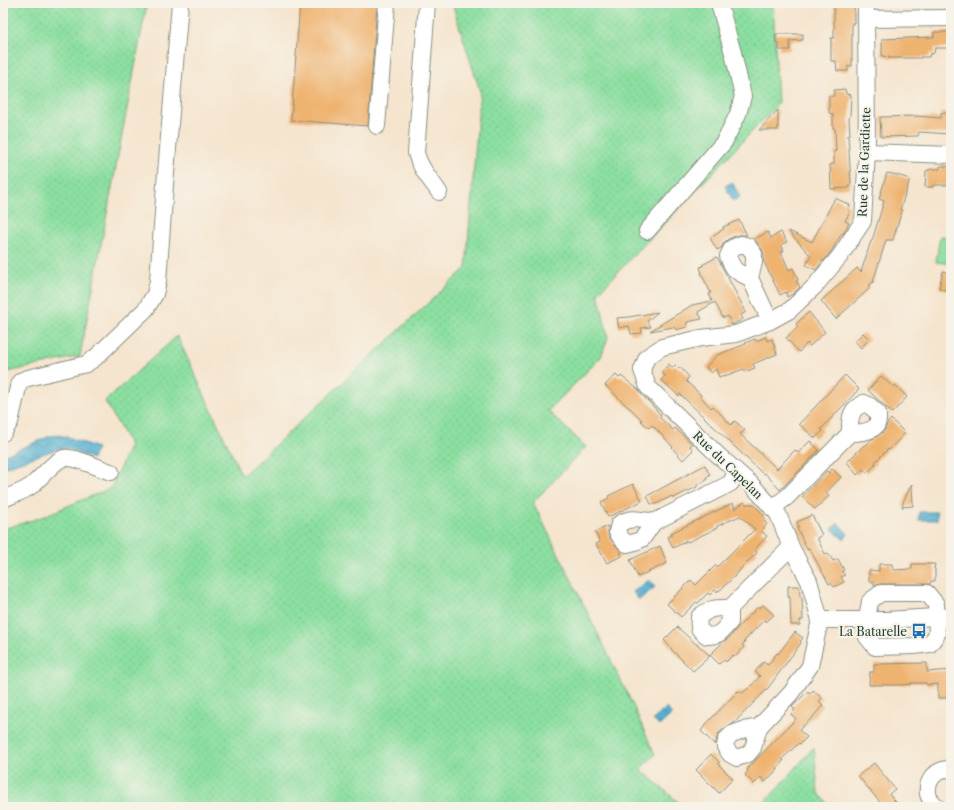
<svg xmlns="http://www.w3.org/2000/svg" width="954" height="810" viewBox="0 0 954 810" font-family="'Libre Caslon Text',serif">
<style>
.grass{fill:url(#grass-dots);stroke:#558e6a}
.garden{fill:#8bdfa0;stroke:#558e6a}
.water{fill:url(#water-waves);stroke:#3a7784}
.building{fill:#efb370}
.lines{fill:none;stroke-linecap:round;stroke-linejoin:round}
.minor-casing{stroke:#8a9182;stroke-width:18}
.minor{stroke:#fff;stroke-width:16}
.labels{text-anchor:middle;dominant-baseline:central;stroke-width:4;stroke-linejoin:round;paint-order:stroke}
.street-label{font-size:12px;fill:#1f3d34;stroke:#f7f3e8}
.poi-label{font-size:12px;fill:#1f3d34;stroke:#f7f3e8;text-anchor:end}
</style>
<defs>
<pattern id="grass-dots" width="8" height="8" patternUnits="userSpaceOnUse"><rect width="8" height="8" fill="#8bdfa0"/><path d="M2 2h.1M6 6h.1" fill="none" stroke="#78c08a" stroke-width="1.8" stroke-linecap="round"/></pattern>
<pattern id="water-waves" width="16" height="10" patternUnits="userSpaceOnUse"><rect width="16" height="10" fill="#55b1d3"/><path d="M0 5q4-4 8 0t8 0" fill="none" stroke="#4691ac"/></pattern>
</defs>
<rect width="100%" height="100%" fill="#f7f3e8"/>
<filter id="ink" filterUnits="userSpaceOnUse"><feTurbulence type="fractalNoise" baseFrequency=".025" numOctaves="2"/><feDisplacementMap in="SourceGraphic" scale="8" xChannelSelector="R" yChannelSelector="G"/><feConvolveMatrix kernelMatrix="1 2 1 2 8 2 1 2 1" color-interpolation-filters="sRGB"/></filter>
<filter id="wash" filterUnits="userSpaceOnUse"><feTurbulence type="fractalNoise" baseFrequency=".012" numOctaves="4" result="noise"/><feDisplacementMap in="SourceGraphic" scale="16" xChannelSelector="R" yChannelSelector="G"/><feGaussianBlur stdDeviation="0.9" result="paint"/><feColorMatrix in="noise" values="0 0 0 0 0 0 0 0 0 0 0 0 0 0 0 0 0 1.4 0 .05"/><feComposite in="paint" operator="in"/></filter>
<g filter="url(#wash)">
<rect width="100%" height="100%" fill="#f5e5cf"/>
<g class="grass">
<path d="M3,3H147L80,356L3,373Z"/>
<path d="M452,3H773L778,104L598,293L608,337L601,357L548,411L586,447L534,501V504L631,701L655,755L640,769L684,807H3V529L39,518L111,488L130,445L105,401L177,336L242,476L466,268L480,91Z"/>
<path d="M814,747L818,792L830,807H760L780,786Z"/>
</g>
<path class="garden" d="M940,236L951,238V264L936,262Z"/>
<g class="water">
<path d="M732,182L740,197L733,201L725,186Z"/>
<path d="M57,435L68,437L97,448L92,459L68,449H57L3,468V456L50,436Z"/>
<rect x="919" y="512" width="18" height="8"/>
<path d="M838,523L848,534L844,540L832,529Z"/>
<path d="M649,580L655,587L639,600L633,592Z"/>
<path d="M666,708L672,714L659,726L653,720Z"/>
</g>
<g id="blocks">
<g class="building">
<path d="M300,3H377L368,126L291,120Z"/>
<path d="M834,3H854V23H852V66H848V71H837L836,61H831V38H834Z"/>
<path d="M934,32H951V48H935L934,53L930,54L929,57H921V58H888L889,57L882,56V39L934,37Z"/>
<path d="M775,34H803V40L790,41V50H779V43H776Z"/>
<path d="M845,89L846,94L851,95L850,117L849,118L850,135H848L851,184L849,185V188L831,189L830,164H834V151H836L835,129L833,128V114L829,113V96H834V90Z"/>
<path d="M778,110V130H759Z"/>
<path d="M951,112V134L919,132L918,136L881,137L880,117L915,116L941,118V113Z"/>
<path d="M940,166H951V185H933V187H925L926,171L931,169H940Z"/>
<path d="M887,173L893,174L910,179L900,210L902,211L899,220L893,240H886L873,282L868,286L870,288L836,319L821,301L857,268L861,272L871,241H872L884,201L879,199Z"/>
<path d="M835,198L850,205L849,210L850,212L845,221L849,223L843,234L842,233L832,250L824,261L823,260L816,270L806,265L811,256L789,232V231L812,242Z"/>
<path d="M739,220L747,235H738L728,239L724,243L721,248L717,250L710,238L720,232V231L724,229L723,227Z"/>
<path d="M768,232L771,238L781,232L787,242L781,245L784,251L781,252L789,270L793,268L798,280L796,281L800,287L793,294L787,297L786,292L780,295L764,262V254L762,249L754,239Z"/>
<path d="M717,257L746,312L741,315L743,319L732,325L728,316L723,318L715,302L698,312L702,319L687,322V327L676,330L674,327L650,331L692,305L712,301L709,294L711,293L701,273H702L700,267L703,266L702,265Z"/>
<path d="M943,271L951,273V292L939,288Z"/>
<path d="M658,312L647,321L651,327L641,328L642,333L631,334L629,326L619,328L617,318L629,317Z"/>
<path d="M809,312L825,332L810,346L807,343L799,352L786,338L798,327L796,324Z"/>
<path d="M863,333L869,339L861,348L855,341Z"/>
<path d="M766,337L767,341L772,339L777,354L753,364L755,368L745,372L744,369L724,376V375L719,377L716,369L711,373L706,367L717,355L746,344L745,343L755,339L756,341Z"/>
<path d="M669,364L672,368L675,365L679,369L680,367L689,377L686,381L701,395L700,396L711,408L713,406L731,425L735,421L745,430L740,434L777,469L795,450L798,453L810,441L819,450L780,490L765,473L763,474L680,394L679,396L661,380L665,376L662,372Z"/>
<path d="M616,375L619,378L621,376L639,390L641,394L652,405L661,415L660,418L673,430L675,428L692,444L690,446L693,450L683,460L672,448L673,447L656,429L652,425L649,428L641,421L642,420L630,408H629L605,385Z"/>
<path d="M845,375L859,389L821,429L823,431L815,438L799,424Z"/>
<path d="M881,376L893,387L895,385L907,397L892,413L868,390Z"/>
<path d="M891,419L905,433L889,450L888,449L875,462L876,464L867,473L863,469L857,475L847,462L864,445L865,446L872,439L876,437L882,433L885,430L887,424Z"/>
<path d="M705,465L710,475L706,477L707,480L697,485V487L673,498L672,496L656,504H651L647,496Z"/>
<path d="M832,469L841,477L826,493L829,496L815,509L802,497L827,471L829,473Z"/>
<path d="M633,484L642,501L608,517L601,502L609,498L608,496Z"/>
<path d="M912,484L913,506L902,507L904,500Z"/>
<path d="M744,502L747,505L749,503L751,505L752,503L764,515L763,517L766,519L764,521L767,524L761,531L767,536L755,549L757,553L744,565L735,576L719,591L718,590L717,592L715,590L710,595L708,593L698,603L696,602L681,617L667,604L691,580L696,585L716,565L717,567L755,529L740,516L717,526V528L688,542L687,541L673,548L668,537L672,535L671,533L733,503L735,509Z"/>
<path d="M812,515L822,535L817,538L825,554L828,553L833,561L838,559L844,570L842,572L845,575L841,577L844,582L834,587L831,583L829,584L809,548L807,549L797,528L799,527L797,522Z"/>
<path d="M608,526V533L609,537L619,549L622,556L607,563L596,544L600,542L595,532Z"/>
<path d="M660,546L667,563L638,577L630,560Z"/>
<path d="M879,564H892L893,570L912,569V564H935L934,569H935V581H931L930,584H881L874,586V582H869V570L879,571Z"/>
<path d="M788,586H799L800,596L802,597L803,620H800V625H791L790,597H788Z"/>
<path d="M763,605L774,615L766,622L764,620L744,641L745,642L742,645L744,647L735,657L733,655L726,662L724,660L719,664L710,655L723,642L730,637L738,627L758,607L759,608Z"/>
<path d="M677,627L696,644H697L710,656L693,671L671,649V648L664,640Z"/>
<path d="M795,632L803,638L800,641L801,643L768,688L734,723L726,727L719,733L717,738L715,745L701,731L707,723L738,691L739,692L740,691L742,693L750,687L760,676L755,672L763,662L768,665L777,653L778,654Z"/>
<path d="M927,663V672L951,670V692H947V698H938V684L927,685L926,683H911V684L901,685H869L870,672H874V664Z"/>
<path d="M813,690L822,698L819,701L823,705L813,717L799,730L807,737L800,744L799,743L782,759L784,760L777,768L778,769L765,782L761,777L754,784L745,775L748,771L747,769L796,719L791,714L795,710L792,707L808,691L810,694Z"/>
<path d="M711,754L719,762L718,764L733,779L719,793L696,770Z"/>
<path d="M874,763L895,789L889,794L900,807H884L858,776Z"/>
</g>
</g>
</g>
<g filter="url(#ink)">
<use href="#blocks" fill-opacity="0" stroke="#8a9182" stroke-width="1"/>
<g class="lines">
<defs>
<g id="minor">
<path d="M427,3L416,153C420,168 430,179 439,192"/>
<path d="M866,19L951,18"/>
<path d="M377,126L387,3"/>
<path d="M867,152L951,155"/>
<path d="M647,231L724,142L738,114L743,96L733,53L719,3"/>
<path d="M750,278C736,272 733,270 728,256L732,248L741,244L748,246L754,254V262L750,278L770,321"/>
<path d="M3,433L10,422L19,383C21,380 24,379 28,378L86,364L95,358L146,309L155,294L158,281L165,185L180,3"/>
<path d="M3,499C12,495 23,492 31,486C39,480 55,460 64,458C74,456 101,469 111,472"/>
<path d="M772,508L787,497L850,433C850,425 849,414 856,408C858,406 862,405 864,403L870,406L878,413C878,415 878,418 878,420C877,432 859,433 850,433"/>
<path d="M654,522C640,520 632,516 619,524L617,532L621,538L627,544L635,542L642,539L654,522L731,483L736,471"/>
<path d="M881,593H927L936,604L937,634L930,644L914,646L875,647L867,637V620L870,601Z"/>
<path d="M730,608C715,608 711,607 699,617C698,629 698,629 707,636C720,636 722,631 730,622V608L791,547"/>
<path d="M820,620H886L951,616"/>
<path d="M759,727L753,748L748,754L737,758L730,754L725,747L726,740L732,734L743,730L759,727L791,693L810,666L820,620L809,581L791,547L778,514L750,483L719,456L648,387L642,370L647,357L662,347L701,338L736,334L770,321L790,310L814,287L840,256L863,221L867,152L866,3"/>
<path d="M937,807C933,803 929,799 928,794C926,780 937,768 951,769"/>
</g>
</defs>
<use href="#minor" class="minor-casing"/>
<use href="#minor" class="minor"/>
</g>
</g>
<defs>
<symbol id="bus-bare" viewBox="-9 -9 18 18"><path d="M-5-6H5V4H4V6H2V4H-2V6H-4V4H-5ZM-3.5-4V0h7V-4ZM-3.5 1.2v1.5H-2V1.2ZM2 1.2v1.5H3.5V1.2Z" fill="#1f6fb2" stroke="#f7f3e8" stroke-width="2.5" paint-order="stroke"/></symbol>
</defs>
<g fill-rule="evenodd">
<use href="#bus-bare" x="908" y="620" width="22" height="22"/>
</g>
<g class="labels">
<g class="street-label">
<text transform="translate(864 162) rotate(-88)">Rue de la Gardiette</text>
<text transform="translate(728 465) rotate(44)">Rue du Capelan</text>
</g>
<g class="poi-label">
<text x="907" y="631">La Batarelle</text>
</g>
</g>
<rect width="954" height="810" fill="none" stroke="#f7f3e8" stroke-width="16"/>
</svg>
